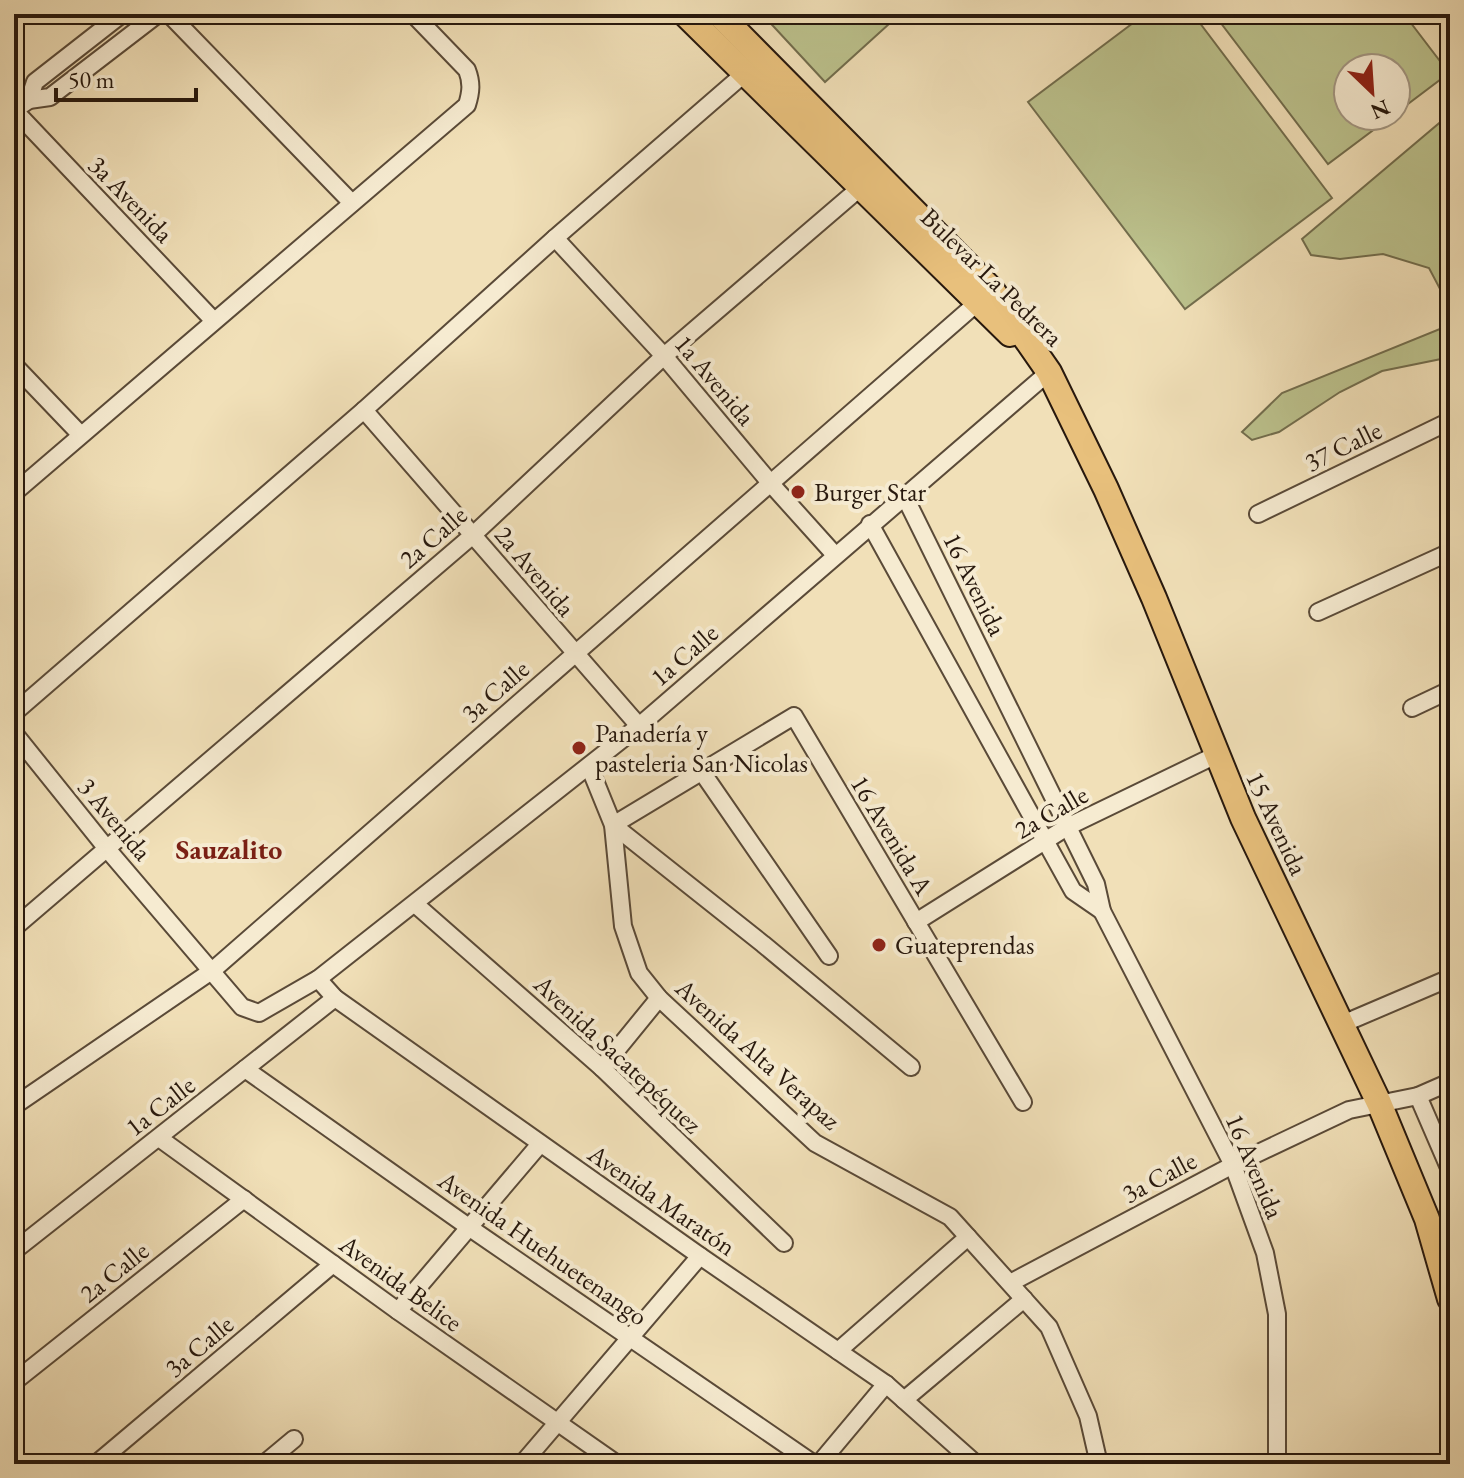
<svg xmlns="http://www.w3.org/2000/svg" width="1464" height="1478" viewBox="0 0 1464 1478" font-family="'EB Garamond',serif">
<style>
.green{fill:#bcc28d;stroke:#726d4d;stroke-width:2}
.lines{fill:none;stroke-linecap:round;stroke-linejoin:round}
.street-casing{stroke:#5a4a38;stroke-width:20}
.primary-casing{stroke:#27180d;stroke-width:28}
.street{stroke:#f6ebd1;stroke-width:16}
.primary{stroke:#e8c07c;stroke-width:24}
.poi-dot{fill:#8f2418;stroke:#f6ebd1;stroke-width:3}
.labels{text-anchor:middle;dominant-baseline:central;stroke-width:8;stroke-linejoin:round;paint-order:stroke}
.street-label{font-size:26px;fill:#27180d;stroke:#f6ebd1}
.poi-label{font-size:26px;fill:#27180d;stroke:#f6ebd1;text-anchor:start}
.neighbourhood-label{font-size:28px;font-weight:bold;fill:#7a1f14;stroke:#f6ebd1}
</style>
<rect width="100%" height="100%" fill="#f1e0b8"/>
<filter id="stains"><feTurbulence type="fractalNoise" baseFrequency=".0025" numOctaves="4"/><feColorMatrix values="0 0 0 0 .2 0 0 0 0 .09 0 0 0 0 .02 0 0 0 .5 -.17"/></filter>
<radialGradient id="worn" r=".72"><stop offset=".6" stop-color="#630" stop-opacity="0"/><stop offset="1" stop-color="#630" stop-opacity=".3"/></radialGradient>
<g class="green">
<path d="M762,14H900L825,82Z"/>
<path d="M1145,14H1193L1332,198L1185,309L1028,102Z"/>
<path d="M1214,14H1404L1449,73L1396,113V68H1348V116H1392L1328,164Z"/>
<path d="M1450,114V353L1441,359L1382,371L1340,392L1279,432L1252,440L1242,432L1282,393L1440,329L1448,304L1429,268L1383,254L1340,259L1311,255L1302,239Z"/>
</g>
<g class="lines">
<defs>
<g id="street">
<path d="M158,14L50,97L29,100L14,110L214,321"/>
<path d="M169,14L352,203"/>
<path d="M29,100L35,82L122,14"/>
<path d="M555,238L664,356L772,485L835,555"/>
<path d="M14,365L80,434"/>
<path d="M364,410L639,726"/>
<path d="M14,493L467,105C471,92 472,83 467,70L413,14"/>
<path d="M904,495L1096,884L1102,911L1233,1165L1265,1253L1277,1314V1464"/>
<path d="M1258,514L1450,421"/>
<path d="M870,524L1073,891L1102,911"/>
<path d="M1318,612L1450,552"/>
<path d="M1412,708L1450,690"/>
<path d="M14,713L364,410L555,238L744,74"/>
<path d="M14,733L108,850L242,1007L259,1013L318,979L639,726L1049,372"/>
<path d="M589,766L613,825L623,926L639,973L659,998L815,1143L950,1217L1049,1327L1088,1416L1099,1464"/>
<path d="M702,772L829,956"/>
<path d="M415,904L602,1068L784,1243"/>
<path d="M916,922L1067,827L1216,755"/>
<path d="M14,928L473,535L664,356L868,181"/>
<path d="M318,979L335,998L700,1256L886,1384L976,1464"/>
<path d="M1340,1025L1450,978"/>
<path d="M911,1067L763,944L613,825L794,716L1023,1102"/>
<path d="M602,1068L659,998"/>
<path d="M245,1069L470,1228L814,1464"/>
<path d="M1418,1096L1450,1170"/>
<path d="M14,1106L213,970L985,296"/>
<path d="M159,1138L398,1311L617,1464"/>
<path d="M14,1251L335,998"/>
<path d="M1010,1283L1233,1165L1349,1110L1418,1096L1450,1082"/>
<path d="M398,1311L540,1144"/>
<path d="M838,1351L968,1237"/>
<path d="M14,1382L244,1199"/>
<path d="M904,1400L1024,1299"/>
<path d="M96,1464L333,1264"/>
<path d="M264,1464L294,1439"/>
<path d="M522,1464L700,1256"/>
<path d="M819,1464L886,1384"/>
</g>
<g id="primary">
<path d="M685,14L1010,334"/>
<path d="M719,14L992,290L1049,372L1106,489L1154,598L1243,818L1379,1103L1427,1219L1450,1299"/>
</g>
</defs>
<use href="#street" class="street-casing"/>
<use href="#primary" class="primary-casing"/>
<use href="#street" class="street"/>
<use href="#primary" class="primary"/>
</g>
<g class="poi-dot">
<circle cx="798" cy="492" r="8"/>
<circle cx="579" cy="748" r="8"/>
<circle cx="879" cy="945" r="8"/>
</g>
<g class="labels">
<g class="street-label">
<text transform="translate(131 199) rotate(46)">3a Avenida</text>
<text transform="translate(992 277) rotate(44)">Bulevar La Pedrera</text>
<text transform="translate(715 380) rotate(50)">1a Avenida</text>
<text transform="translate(1343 446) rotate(-26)">37 Calle</text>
<text transform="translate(433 537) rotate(-41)">2a Calle</text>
<text transform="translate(535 571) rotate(50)">2a Avenida</text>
<text transform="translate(975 584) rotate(64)">16 Avenida</text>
<text transform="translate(684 655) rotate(-41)">1a Calle</text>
<text transform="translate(495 691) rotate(-41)">3a Calle</text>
<text transform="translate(1051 812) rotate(-30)">2a Calle</text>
<text transform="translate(115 819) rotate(50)">3 Avenida</text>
<text transform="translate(1277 823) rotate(65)">15 Avenida</text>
<text transform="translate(892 835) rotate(59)">16 Avenida A</text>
<text transform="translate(618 1054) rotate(43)">Avenida Sacatepéquez</text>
<text transform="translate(758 1054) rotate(42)">Avenida Alta Verapaz</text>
<text transform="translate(160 1106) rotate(-38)">1a Calle</text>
<text transform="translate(1255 1166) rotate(67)">16 Avenida</text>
<text transform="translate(1159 1177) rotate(-28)">3a Calle</text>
<text transform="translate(662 1200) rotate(35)">Avenida Maratón</text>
<text transform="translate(543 1248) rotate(35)">Avenida Huehuetenango</text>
<text transform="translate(114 1272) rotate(-39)">2a Calle</text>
<text transform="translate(401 1283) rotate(36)">Avenida Belice</text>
<text transform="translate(199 1346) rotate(-40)">3a Calle</text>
</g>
<g class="poi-label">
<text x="814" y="492">Burger Star</text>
<text x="595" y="733">Panadería y<tspan x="595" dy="30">pasteleria San Nicolas</tspan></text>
<text x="895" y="945">Guateprendas</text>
</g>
<g class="neighbourhood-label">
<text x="229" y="849">Sauzalito</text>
</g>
</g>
<rect width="1464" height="1478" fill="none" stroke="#f1e0b8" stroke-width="48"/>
<rect x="16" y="16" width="1432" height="1446" fill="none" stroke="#27180d" stroke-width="4"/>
<rect x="24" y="24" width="1416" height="1430" fill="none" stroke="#27180d" stroke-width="2"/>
<g transform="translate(1372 92) rotate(155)"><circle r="38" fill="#f6ebd1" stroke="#a39783" stroke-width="2"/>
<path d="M0-6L14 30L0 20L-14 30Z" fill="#8f2418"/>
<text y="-12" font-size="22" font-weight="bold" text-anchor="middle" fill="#27180d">N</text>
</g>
<path d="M56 88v12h140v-12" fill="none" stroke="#27180d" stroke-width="4"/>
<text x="68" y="88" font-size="24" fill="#27180d" stroke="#f6ebd1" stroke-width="6" paint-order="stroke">50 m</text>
<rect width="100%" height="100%" filter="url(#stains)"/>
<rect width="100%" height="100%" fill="url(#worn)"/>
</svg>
